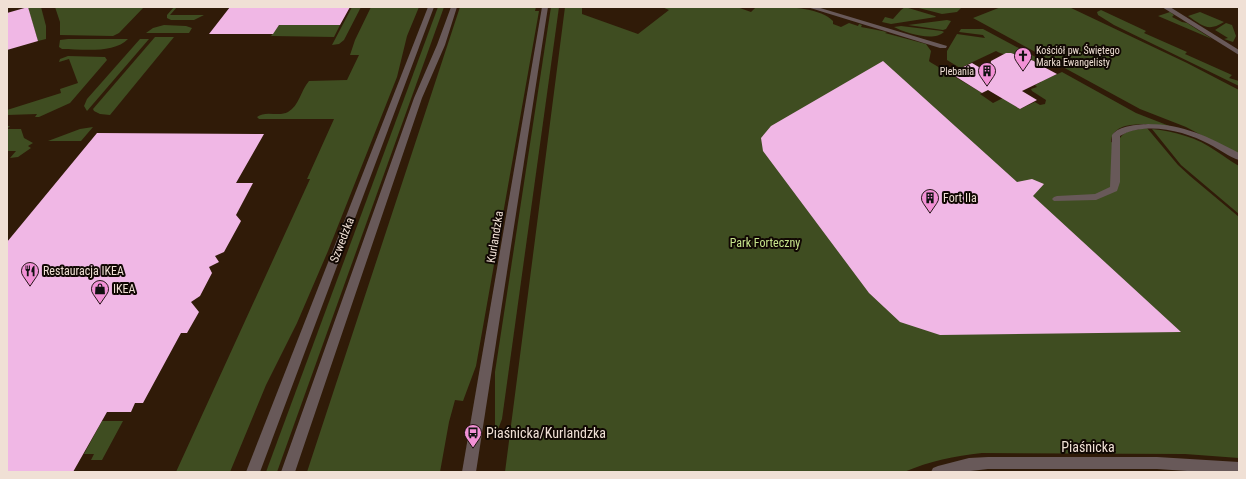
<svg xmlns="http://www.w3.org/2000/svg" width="1246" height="479" viewBox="0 0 1246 479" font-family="'Roboto Condensed',sans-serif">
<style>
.green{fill:#3f4d21}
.building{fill:#f0b7e5}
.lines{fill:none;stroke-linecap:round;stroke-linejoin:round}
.minor{fill:#685959;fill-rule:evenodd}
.tertiary{fill:#685959;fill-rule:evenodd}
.labels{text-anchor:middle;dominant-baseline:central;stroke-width:4;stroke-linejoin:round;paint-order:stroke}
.far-poi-label{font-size:10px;fill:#f0e0d5;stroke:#110803;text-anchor:start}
.poi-label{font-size:12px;fill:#f0e0d5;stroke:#110803;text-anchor:start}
.street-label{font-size:12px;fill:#f0e0d5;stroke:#110803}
.park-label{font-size:12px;fill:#c7e58c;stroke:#110803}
.near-poi-label{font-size:14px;fill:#f0e0d5;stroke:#110803;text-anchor:start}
.near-street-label{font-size:14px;fill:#f0e0d5;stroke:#110803}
</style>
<rect width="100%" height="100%" fill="#301b08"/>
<g class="green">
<path d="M29,7H41L46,26V39L38,41L28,8Z"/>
<path d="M55,7H144L119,33L113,36L60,35V22Z"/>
<path d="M174,7H177L170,15H204L194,20H171L167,18V15Z"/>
<path d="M352,7H361L344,40L339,44L332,45Z"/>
<path d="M371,7H419L407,36L397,77L328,251L297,323L266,385L230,472H176L310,179H307L334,119H259L257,117C265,110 279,117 288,112C299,106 301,90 309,81L347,80L359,55H350L355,40Z"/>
<path d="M438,7H444L277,472H266Z"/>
<path d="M460,7H536L535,11H539L476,366L463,401L455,400L449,422L440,472H307Z"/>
<path d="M551,7H559L502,419L497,432H495V372Z"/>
<path d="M565,7H582V14L638,34L669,10L662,7H737L751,12L756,7C777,7 818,5 833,21V24L841,27L849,23L858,26L859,24L862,25L861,27C870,29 879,30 887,32L885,33L926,44L931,51L929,61L930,62L982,93L980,94L993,103L1003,98L1020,109L1035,102L1040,105L1045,104L1046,100L1032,91L1031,89L1037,87L1035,85L1041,82L1040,78L1044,80L1062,72L1136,113L1172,127C1156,125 1112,117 1111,142L1118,144C1120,130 1135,130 1147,128L1178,165L1190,176L1239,217V458L1185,454L982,453C954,456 930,461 904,472H505Z"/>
<path d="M905,7L935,16L936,17L891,24L882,22L885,17L893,19L901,10Z"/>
<path d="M915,7H962L957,12L942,14Z"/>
<path d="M1001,7H1069L1187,63L1239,90V155L1186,127L1140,109L973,18Z"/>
<path d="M1101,10L1146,31L1144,33L1187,52L1184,55L1185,54L1232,75L1229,78L1239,81V86L1114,25L1098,15L1097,12Z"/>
<path d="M1170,12L1174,15L1172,17L1182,22L1187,23L1212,39L1158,16Z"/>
<path d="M1200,12L1224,22C1208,32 1203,26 1188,16Z"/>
<path d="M947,20L951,21L946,29L943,30L908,25Z"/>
<path d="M1226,23L1232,25L1236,36L1233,42L1224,39L1228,38L1215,30Z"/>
<path d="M164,25L186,26L192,28L189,33H146L153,28Z"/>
<path d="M279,25H340L334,37L271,36Z"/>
<path d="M901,26L942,31L944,32C934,42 905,33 894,27Z"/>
<path d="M961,29H983L1043,61C1033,63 1030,58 1022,56C1013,55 1005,56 996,51L960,68L947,60V51L957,34L985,38L983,35L959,32Z"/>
<path d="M155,37H174L110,115L100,114L94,111L93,109Z"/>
<path d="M68,39H128C114,54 81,49 62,49L59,47L60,40Z"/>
<path d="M140,39H149L87,111L84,106L87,99Z"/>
<path d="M68,56L105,57L107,60L70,103L39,117H35L37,114L7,115V110L61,93L60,89L78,83L69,59L59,62L60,59Z"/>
<path d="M7,126H10L7,129H21L24,138L33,143L28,146L31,148L18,157L10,158L16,151H7Z"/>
<path d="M93,127L81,141H48L80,129Z"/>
<path d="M1152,129C1174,131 1198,138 1216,151C1224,156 1230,161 1239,166V214L1181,165Z"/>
<path d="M102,421H123L102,460H91L94,454H84Z"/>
</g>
<g class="building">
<path d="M28,7L38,41L7,50V13Z"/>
<path d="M230,7H350L340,25H279L273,34H209Z"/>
<path d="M1006,53H1011L1034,61L1042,68L1044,67L1057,74L1022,91L1037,100L1020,109L988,90L982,93L950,73L972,63L989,73L991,61Z"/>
<path d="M883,61L1017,182L1032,179L1044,184L1033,196L1181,332L940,335L900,322L869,293L763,151L761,138L771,126Z"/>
<path d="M97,133L264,134L236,183H253L236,215L241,221L224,252L215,256L219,262L209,267L212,273L200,296L191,302L199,312L187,333H181L143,403H135L131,412H107L73,472H7V242Z"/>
</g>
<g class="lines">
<g class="minor">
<path d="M542,7H548L476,472H462Z"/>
<path d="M807,7H817L947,46L946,48H940Z"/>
<path d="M1162,7H1170L1239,50V55Z"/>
<path d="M1148,124C1183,124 1209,137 1239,153V160C1229,157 1219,149 1209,144C1185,131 1145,121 1120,136V182L1117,191L1096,200L1054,201L1052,199L1054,197L1057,196L1095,194L1110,187L1112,135C1120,125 1136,125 1148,124Z"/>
<path d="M988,457H1157L1239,462V472H1202L1157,469H988L962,472H931L933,468L938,466L969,458Z"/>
</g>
<g class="tertiary">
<path d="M428,7H434L260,472H246Z"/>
<path d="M451,7H457L445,45L422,98L295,472H281L414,98L437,45Z"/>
</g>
</g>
<defs>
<symbol id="church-pin" viewBox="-11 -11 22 30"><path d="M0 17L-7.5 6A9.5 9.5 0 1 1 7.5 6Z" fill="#f291d6" stroke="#110803"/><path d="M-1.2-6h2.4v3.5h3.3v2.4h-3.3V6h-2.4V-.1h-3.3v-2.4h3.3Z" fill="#111"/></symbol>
<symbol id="building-pin" viewBox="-11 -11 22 30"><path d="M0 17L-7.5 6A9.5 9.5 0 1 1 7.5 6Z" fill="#f291d6" stroke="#110803"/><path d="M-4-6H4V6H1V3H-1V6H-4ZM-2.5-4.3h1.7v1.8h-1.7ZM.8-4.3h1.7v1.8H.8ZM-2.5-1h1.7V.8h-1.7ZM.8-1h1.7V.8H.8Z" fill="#111"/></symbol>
<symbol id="restaurant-pin" viewBox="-11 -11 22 30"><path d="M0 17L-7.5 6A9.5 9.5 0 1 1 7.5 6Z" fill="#f291d6" stroke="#110803"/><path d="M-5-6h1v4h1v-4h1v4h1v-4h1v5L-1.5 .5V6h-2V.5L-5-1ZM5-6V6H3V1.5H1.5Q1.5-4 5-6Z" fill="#111"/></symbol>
<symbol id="shop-pin" viewBox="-11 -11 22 30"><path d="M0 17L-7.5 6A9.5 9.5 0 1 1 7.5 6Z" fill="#f291d6" stroke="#110803"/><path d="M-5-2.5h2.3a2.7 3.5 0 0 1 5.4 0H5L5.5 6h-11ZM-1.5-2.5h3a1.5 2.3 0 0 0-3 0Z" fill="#111"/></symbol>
<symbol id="bus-pin" viewBox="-11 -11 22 30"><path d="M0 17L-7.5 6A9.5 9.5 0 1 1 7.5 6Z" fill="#f291d6" stroke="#110803"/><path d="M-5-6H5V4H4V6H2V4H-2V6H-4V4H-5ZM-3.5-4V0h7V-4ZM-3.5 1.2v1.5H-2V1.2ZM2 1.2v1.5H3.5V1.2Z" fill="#111"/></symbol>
</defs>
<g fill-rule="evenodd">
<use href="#church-pin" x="1013" y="46" width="20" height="27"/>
<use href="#building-pin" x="977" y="61" width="20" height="27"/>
<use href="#building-pin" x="920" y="188" width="20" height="27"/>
<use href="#restaurant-pin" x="20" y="261" width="20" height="27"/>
<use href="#shop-pin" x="90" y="279" width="20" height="27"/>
<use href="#bus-pin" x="463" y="423" width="20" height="27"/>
</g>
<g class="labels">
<g class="far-poi-label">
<text x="1036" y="50">Kościół pw. Świętego<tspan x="1036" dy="12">Marka Ewangelisty</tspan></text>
<text x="974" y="71" text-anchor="end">Plebania</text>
</g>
<g class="poi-label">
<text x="943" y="198">Fort IIa</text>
<text x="43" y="271">Restauracja IKEA</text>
<text x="113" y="289">IKEA</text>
</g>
<g class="street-label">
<text transform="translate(495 237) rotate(-81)">Kurlandzka</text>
<text transform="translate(342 240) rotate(-69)">Szwedzka</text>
</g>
<g class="park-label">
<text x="765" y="243">Park Forteczny</text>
</g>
<g class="near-poi-label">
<text x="486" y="433">Piaśnicka/Kurlandzka</text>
</g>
<g class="near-street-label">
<text x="1088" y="447">Piaśnicka</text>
</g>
</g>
<rect width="1246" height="479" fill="none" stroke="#f0e0d5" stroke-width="16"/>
</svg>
